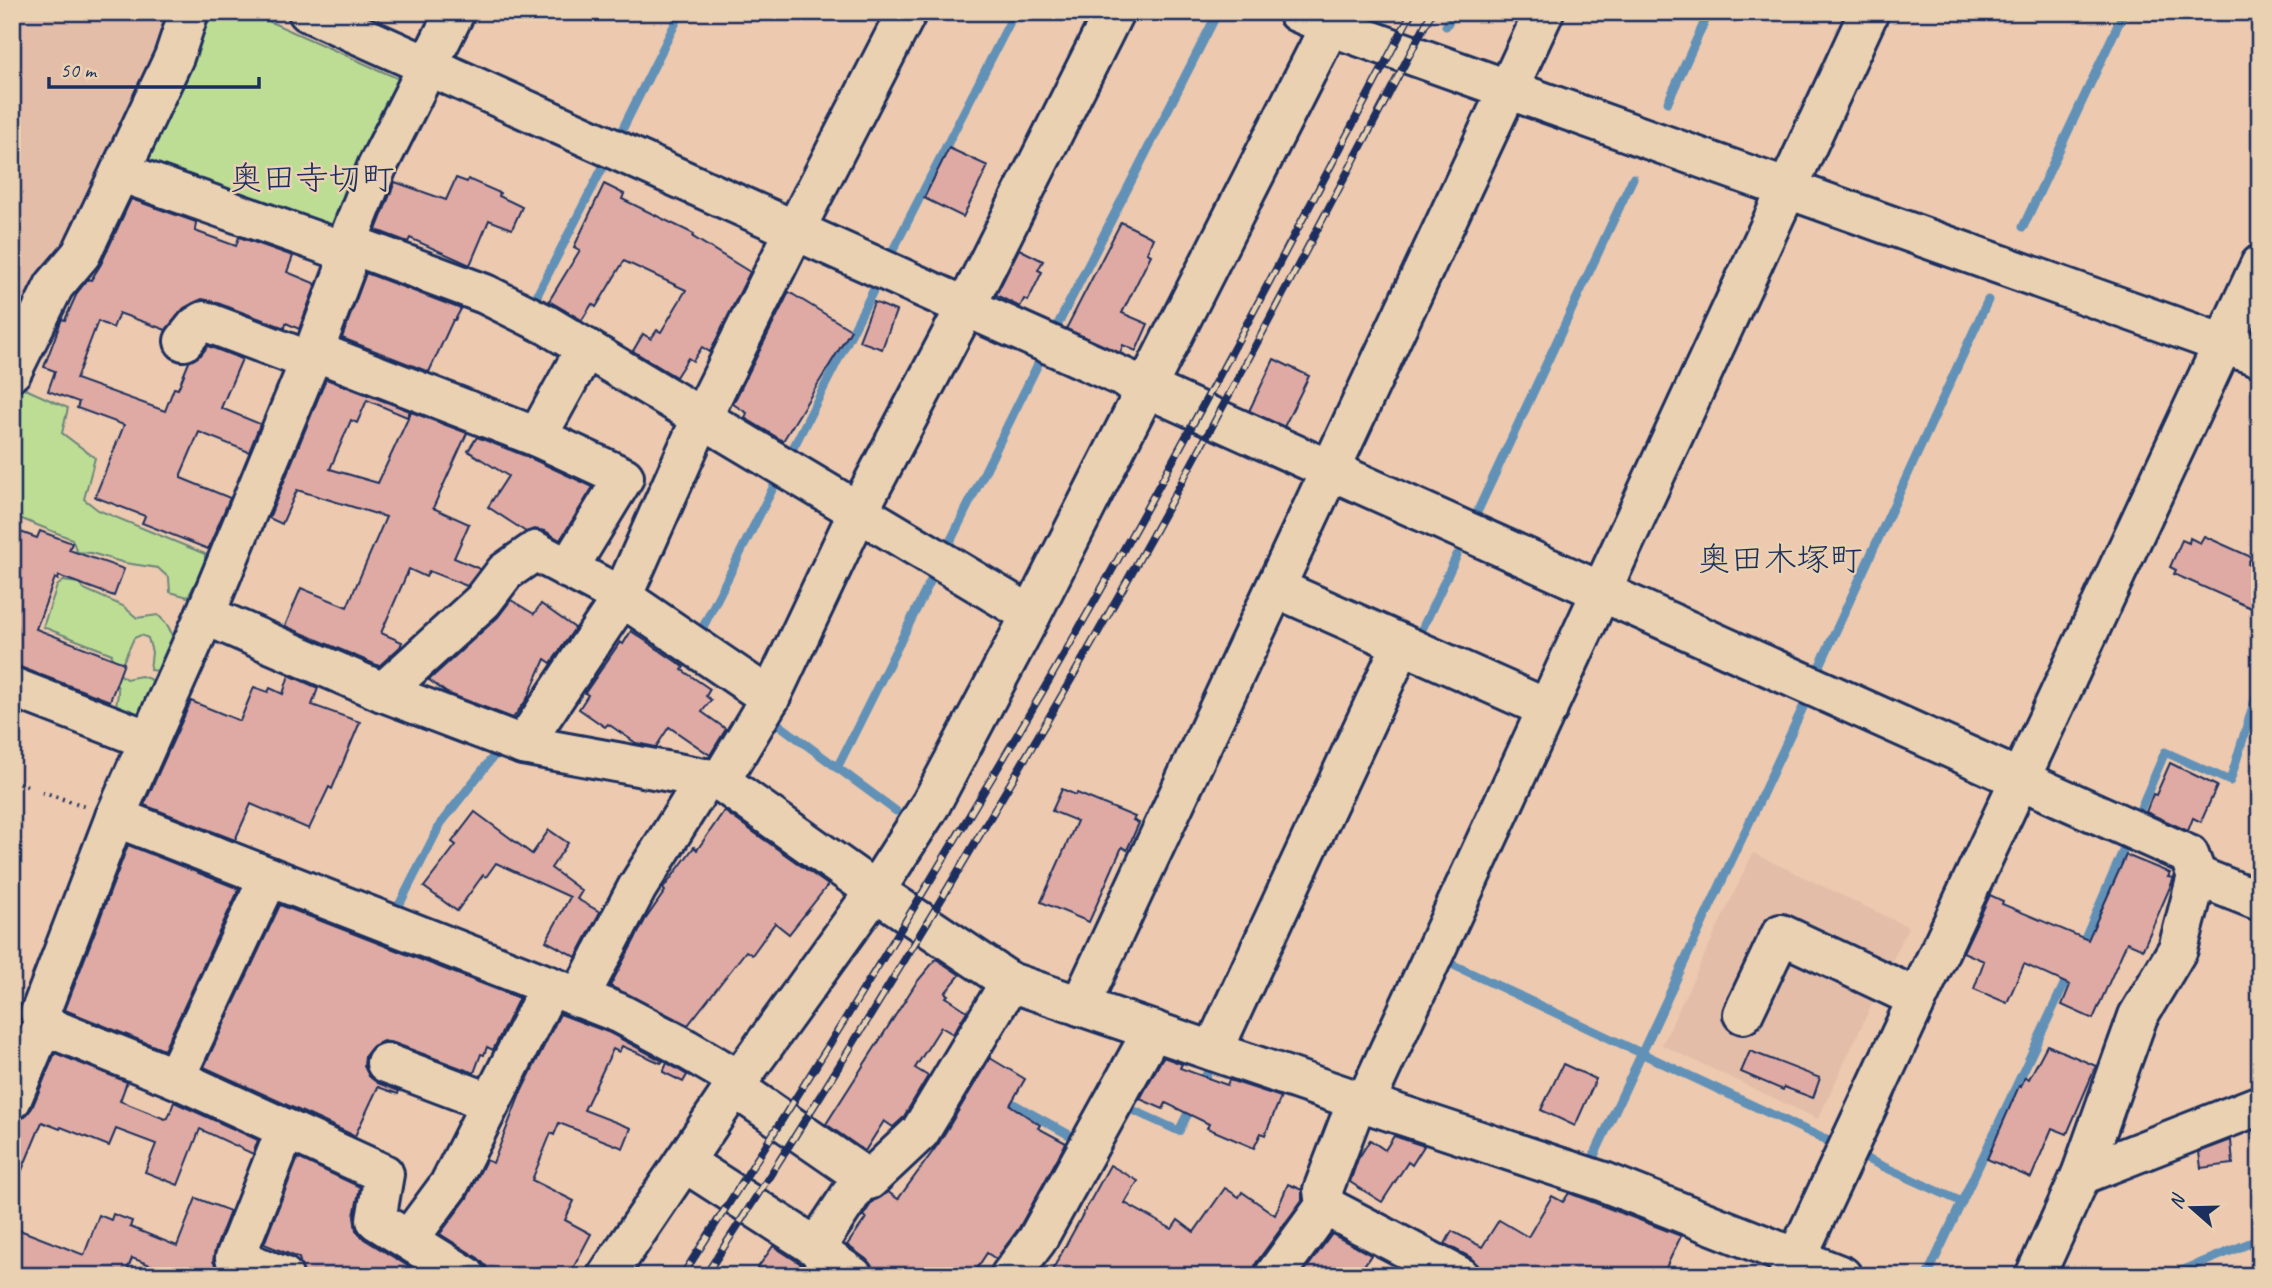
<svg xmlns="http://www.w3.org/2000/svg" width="2272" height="1288" viewBox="0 0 2272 1288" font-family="Caveat,'Klee One',sans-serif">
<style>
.built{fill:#e4bda9}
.green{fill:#bddd95;stroke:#6c867a;stroke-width:2}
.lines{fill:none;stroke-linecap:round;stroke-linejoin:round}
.stream{stroke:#6291b7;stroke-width:9}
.building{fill:#deaaa3;stroke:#1b2f5e;stroke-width:2}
.minor-casing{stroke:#1b2f5e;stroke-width:44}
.path{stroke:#1b2f5e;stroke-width:4.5;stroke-dasharray:2 5;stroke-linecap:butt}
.minor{stroke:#ead1b2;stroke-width:38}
.rail-casing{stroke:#1b2f5e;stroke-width:8}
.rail{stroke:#ead1b2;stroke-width:5;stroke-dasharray:16;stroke-linecap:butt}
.labels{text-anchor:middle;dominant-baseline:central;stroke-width:5;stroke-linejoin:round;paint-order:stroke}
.quarter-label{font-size:33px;fill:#1b2f5e;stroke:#ead1b2}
</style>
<rect width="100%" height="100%" fill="#ecc9af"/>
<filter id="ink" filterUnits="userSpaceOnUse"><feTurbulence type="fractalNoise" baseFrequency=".0143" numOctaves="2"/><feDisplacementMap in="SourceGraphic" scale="14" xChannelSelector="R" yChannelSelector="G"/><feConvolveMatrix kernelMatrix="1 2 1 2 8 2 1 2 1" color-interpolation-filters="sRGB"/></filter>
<g filter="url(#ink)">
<g class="built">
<path d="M12,12H181L12,352Z"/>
<path d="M1753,853L1908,927L1818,1119L1662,1045Z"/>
</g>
<g class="green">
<path d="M208,12H248L406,82L329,237L152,172L155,162L144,157L196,44Z"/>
<path d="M21,387L68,408L62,433L95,458L84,499L98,510L205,554V564L188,597L170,592L169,578L158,568L125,563L91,553L77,552L72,539L12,515V406Z"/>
<path d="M63,581L79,583L84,589L123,606L137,618L158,615C181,636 172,645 161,671L150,670L152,652L148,638L141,635L134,638L118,673L126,679L141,676L152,680L149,697L139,717L129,715L116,705C119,691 121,685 108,678L112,654L43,627L57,586Z"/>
</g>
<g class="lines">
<g class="stream">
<path d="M1446,26L1454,12"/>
<path d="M1668,102L1709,12"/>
<path d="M618,138L681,12"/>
<path d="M2023,227L2124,12"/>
<path d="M890,256L1015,12"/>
<path d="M531,307L602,169"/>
<path d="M1054,332L1218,12"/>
<path d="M788,458L873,291"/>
<path d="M1473,521L1633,178"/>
<path d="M944,554L1038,364"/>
<path d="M698,637L779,476"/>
<path d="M1417,640L1457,555"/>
<path d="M1816,674L1988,300"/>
<path d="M770,718L896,811"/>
<path d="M837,768L935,572"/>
<path d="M2137,817L2165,752L2230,781L2260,683"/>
<path d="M394,915L441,823L500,748"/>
<path d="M2081,948L2123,851"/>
<path d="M1444,969L1447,962L1835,1144"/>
<path d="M1200,1088L1211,1065"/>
<path d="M1003,1098L1082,1142"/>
<path d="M1121,1109L1126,1107L1179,1131L1193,1103"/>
<path d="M1860,1156L1962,1202"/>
<path d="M1592,1160L1805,703"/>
<path d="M1927,1276L2069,974"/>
<path d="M2169,1276L2260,1239"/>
</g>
</g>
<g class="building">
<path d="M949,148L988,166L963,217L924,198Z"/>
<path d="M456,178L467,182L468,179L500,193L499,196L522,207L512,229L489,220L470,265L410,238L408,242L376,230L395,182L446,200Z"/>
<path d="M604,184L624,194L622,199L694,234L693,237L750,272L710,352L702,347L693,361L688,358L676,377L633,351L643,334L651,339L657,330L661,332L686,290L624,261L596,307L592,304L582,320L549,301L580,250L574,247Z"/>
<path d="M131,199L196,222L195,231L236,246L239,237L293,256L287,272L316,284L299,329L286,323L285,328L212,301L202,299L184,308L166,330L119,313L113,328L98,321L76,379L165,411L174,388L178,389L189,362L201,355L208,346L242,359L221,408L260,424L249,452L199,432L181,474V478L230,498L208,549L142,523L145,516L95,497L124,425L77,408L79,402L48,391L55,371L44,367L60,324L62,319L65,320L77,293L88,279L91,280L101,264Z"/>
<path d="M1121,222L1153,238L1147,253L1151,255L1122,313L1148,324L1136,351L1123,345L1120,353L1066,329Z"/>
<path d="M1019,249L1043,261L1038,270L1042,272L1028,301L1024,299L1020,307L996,295Z"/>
<path d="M366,273L461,309L455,320H453L429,372L342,338Z"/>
<path d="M789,292L851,330L783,441L745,418L747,413L733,404Z"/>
<path d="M874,302L896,311L882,349L859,341Z"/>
<path d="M1274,359L1309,376L1284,427L1249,411Z"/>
<path d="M326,379L410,411L407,417L367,400L357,423L351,420L330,469L378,483L411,412L467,433L433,508L469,524L454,558L480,569L467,586L429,571L426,577L409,569L381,633L402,642L400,647L379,666L285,626L301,588L347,607L386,517L297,490L282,524L269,518Z"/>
<path d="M477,437L528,457L593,487L560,540L545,531L534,529L526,532L488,507L508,476L468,451Z"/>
<path d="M12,529L37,538L40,531L72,543L69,550L124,569L114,596L59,576L58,580L55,578L36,629L124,663L110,701L20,667L12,666Z"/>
<path d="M2204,536L2251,557L2248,564L2260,569V612L2174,574L2176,570L2170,567L2182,540L2189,543L2190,538L2200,543Z"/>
<path d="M511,600L534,614L541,604L575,628L551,663L545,659L527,699L513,718L447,693L429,680L498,617Z"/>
<path d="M631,631L684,667L682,670L710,689L706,696L711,700L702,712L726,729L710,755L669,727L656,747L636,743L608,724L605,727L579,709L588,695L585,693L620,642L623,644Z"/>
<path d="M289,675L318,688L312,705L360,722L332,789L329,787L309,829L251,804L235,840L144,805L191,701L240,721L254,687L268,692L270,688L283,694Z"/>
<path d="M2170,763L2217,786L2201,822L2193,818L2188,831L2146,812L2153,794L2156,795Z"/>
<path d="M1062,789L1076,795L1077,793L1135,817L1133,820L1139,823L1127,850L1122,847L1089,922L1041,902L1077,821L1052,811Z"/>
<path d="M724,811L828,885L789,934L775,923L752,955L746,951L688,1025L610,986L645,920L665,891L663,889L694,847L697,850Z"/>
<path d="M475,812L532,854L549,830L568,843L551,868L582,891L577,899L600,912L576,957L546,941L570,897L496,863L486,877L483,875L457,911L424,887L456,845L452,842Z"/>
<path d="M128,845L239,889L164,1050L65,1010Z"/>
<path d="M2126,855L2170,873L2168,877L2174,878L2143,949L2127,942L2093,1019L2062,1005L2070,985L2024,964L2007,1003L1974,989L1984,961L1963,952L1990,895L2003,901L2002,904L2088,940Z"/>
<path d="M280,905L519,998L493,1050L487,1047L484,1055L481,1054L474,1073L394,1043L383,1041L373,1046L365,1056L364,1066L369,1076L378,1083L399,1091L398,1094L378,1087L355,1136L204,1067Z"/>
<path d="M936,959L960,975L945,993L948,995L946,997L967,1011L953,1034L941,1027L915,1068L928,1076L903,1118L893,1127L884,1121L865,1151L826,1124L916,983Z"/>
<path d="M560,1014L610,1033L663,1061L661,1063L622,1046L619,1052L613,1049L584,1110L631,1128L623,1148L559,1123L554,1135L551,1133L532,1180L574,1201L565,1220L591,1234L569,1276H488L486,1266L478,1258L440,1234L467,1198L486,1160L493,1163L520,1094Z"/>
<path d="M2047,1045L2096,1066L2067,1134L2052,1128L2031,1178L1987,1159L2019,1086L2021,1087L2025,1077L2029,1079Z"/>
<path d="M1750,1051L1820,1078L1813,1098L1784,1087L1783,1090L1741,1072Z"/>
<path d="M55,1053L127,1082L120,1101L165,1119L168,1118L174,1102L258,1140L253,1154L200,1129L178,1185L145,1172L156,1144L116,1129L109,1146L61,1127L60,1129L42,1122L12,1194V1120L25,1117L32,1108Z"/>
<path d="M1163,1057L1182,1064L1180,1068L1227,1085L1229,1080L1281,1097L1265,1135L1261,1133L1254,1148L1207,1128L1209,1124L1166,1103L1163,1109L1140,1099Z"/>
<path d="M990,1058L1025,1079L1010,1105L1040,1125L1038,1128L1066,1143L1019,1228L996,1259L987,1253L972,1276H875L872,1266L866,1259L847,1245L866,1218L863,1216L873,1201L888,1192L898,1199L939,1143Z"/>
<path d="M667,1063L687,1075L683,1082L663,1072Z"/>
<path d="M1563,1064L1596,1079L1575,1126L1541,1110Z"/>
<path d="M1394,1136L1424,1146L1412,1165L1408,1162L1382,1202L1350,1182L1358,1159L1370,1140L1385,1150Z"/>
<path d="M2231,1140L2233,1164L2201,1168L2199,1152Z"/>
<path d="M298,1158L360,1187L354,1216L356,1230L364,1239L424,1276H304L299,1258L264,1244Z"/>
<path d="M1110,1165L1138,1181L1125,1203L1172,1229L1178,1220L1194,1232L1225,1188L1239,1197L1242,1192L1275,1215L1288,1184L1302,1190V1200L1256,1263L1252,1276H1049Z"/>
<path d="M1569,1193L1681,1236L1662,1276H1481L1478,1265L1470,1257L1445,1244L1452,1231L1482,1247L1499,1220L1528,1237L1552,1196L1563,1202Z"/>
<path d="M196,1198L230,1211L215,1250L213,1261L218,1271L223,1276H179L132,1258L127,1271L133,1276H22L12,1272V1227L84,1255L99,1215L111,1220L113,1214L132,1221L130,1227L177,1246Z"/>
<path d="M1332,1234L1371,1255L1357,1276H1301Z"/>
<path d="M773,1246L801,1264L793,1276H752Z"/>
</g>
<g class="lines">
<defs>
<g id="minor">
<path d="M308,12C935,295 1562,575 2189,855L2197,876L2178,949L2138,1016L2081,1175L2035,1276"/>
<path d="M1297,12L1330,26L2260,357"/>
<path d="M120,172L174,57L189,12"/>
<path d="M347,243L485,294L547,325L1031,615"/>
<path d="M184,341L196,326L204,321L310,361"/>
<path d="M314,351L537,437"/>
<path d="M12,371L54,286L81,254L120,172L344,251"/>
<path d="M568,569L624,477L537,437L586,348"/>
<path d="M1276,588L1548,709"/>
<path d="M205,615L383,692L523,745L622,597L701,419L794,232L907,12"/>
<path d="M12,687L149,740"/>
<path d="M383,692L483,601L505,572L535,551L622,597L770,698"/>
<path d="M523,745L720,781L770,698L858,512L966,307L1114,12"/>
<path d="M720,781L875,891L1010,982L1365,1103L1604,1182L1842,1276"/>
<path d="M115,817L619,1013L676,1043L739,1080"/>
<path d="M2197,876L2260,901"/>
<path d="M579,998L637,888L706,778"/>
<path d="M1080,1006L1544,12"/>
<path d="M1743,1014L1781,934L1917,998"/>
<path d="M43,1025L175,1078L384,1174L376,1220L466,1276"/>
<path d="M1213,1051L1402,644"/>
<path d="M386,1063L489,1102"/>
<path d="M175,1078L269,877"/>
<path d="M734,1087L863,1176"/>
<path d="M12,1099L43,1025L40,1013L115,817L205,615L314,351L344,271V251L377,167L455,12"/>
<path d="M1365,1103L1869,12"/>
<path d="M684,1162L816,1247L823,1255L853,1276"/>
<path d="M2081,1175L2260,1105"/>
<path d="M1325,1206L1459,1276"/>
<path d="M409,1239L449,1185L550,986"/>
<path d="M816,1247L863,1176L869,1180L920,1132L1010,982"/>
<path d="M283,1276L235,1258L286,1129"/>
<path d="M607,1276L739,1080L875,891L931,804L1031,615L1337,12"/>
<path d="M1010,1276L1037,1240L1153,1030"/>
<path d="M1274,1276L1325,1206L1323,1190L1357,1101"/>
<path d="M1788,1276L2260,265"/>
</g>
</defs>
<use href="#minor" class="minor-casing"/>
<g class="path">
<path d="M12,781L27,786"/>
<path d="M42,792L84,806"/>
</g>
<use href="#minor" class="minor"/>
<defs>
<g id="rail">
<path d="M682,1276C816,1069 947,858 1070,644C1189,437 1300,224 1412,12"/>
<path d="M705,1276C837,1074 963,867 1084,657C1205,445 1318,228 1432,12"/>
</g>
</defs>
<use href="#rail" class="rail-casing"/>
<use href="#rail" class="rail"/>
</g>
</g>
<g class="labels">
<g class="quarter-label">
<text x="312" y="178">奥田寺切町</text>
<text x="1780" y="559">奥田木塚町</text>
</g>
</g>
<rect width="2272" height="1288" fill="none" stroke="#ead1b2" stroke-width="42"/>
<rect x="21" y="21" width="2230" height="1246" fill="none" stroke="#1b2f5e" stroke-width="2.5" filter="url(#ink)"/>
<g transform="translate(2192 1208) rotate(290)" stroke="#ead1b2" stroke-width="5" paint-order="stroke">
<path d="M0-5L12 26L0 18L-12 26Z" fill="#1b2f5e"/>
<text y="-10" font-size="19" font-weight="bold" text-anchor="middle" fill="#1b2f5e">N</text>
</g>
<path d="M49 77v10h210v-10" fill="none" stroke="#1b2f5e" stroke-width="3.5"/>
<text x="60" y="77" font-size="21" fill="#1b2f5e" stroke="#ead1b2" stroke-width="5" paint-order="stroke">50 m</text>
</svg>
